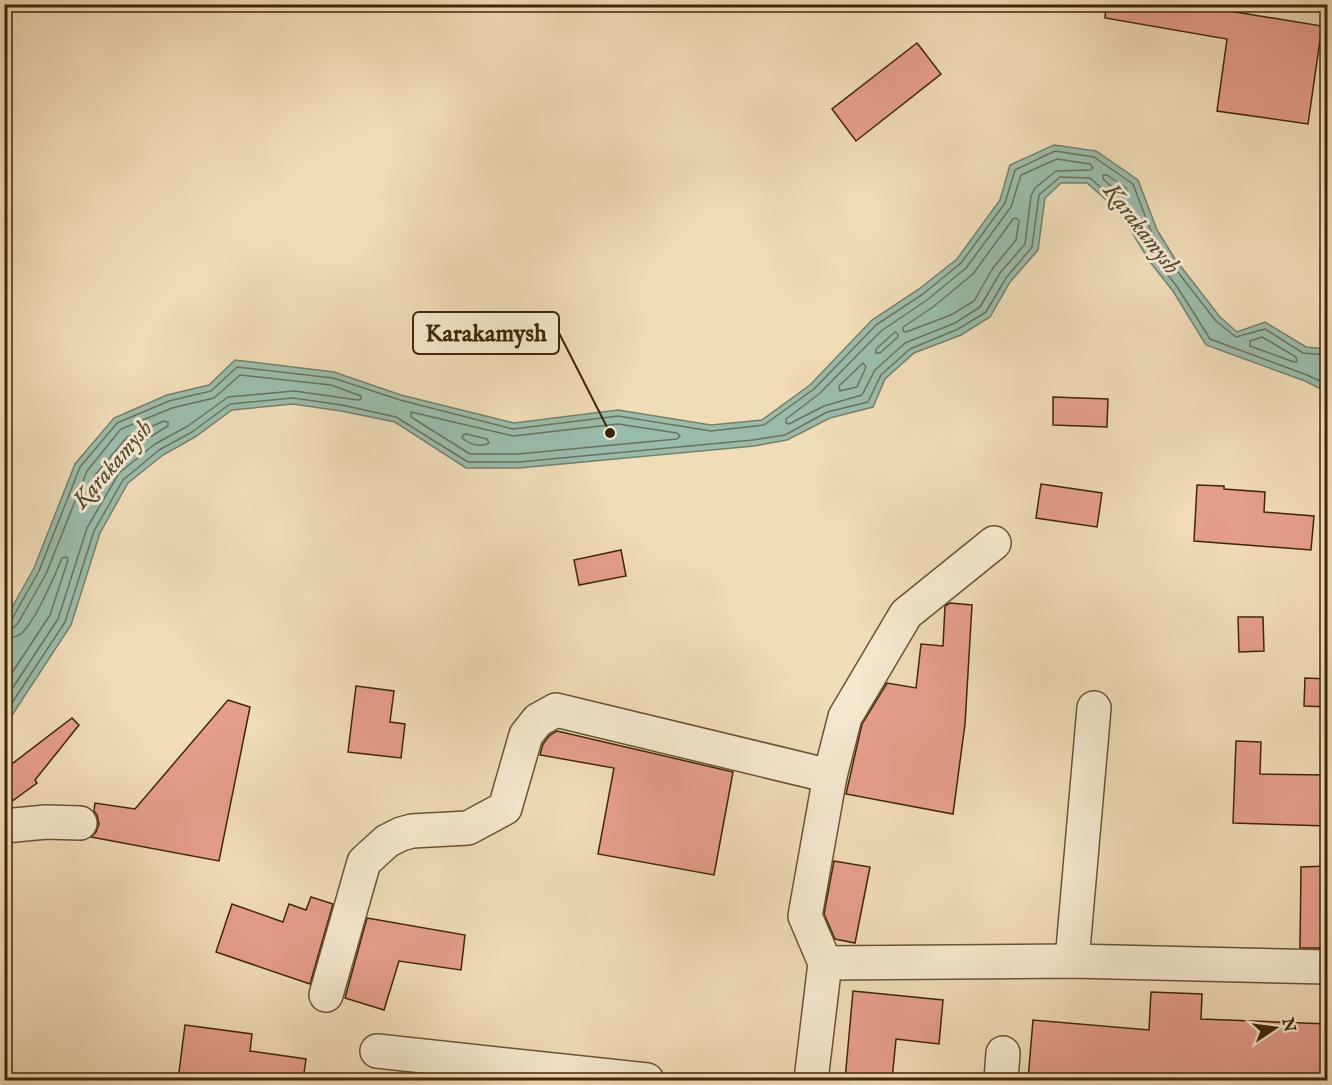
<svg xmlns="http://www.w3.org/2000/svg" width="1332" height="1085" viewBox="0 0 1332 1085" font-family="'IM FELL English',serif">
<style>
.water{fill:#9abcac;stroke:#75806b;stroke-width:1.5}
.lines{fill:none;stroke-linecap:round;stroke-linejoin:round}
.shore{stroke:#6c725a;stroke-width:1.5}
.building{fill:#e69e8c;stroke:#3e2709;stroke-width:1.5}
.minor-casing{stroke:#6a5434;stroke-width:36}
.minor{stroke:#f5e8d0;stroke-width:33}
.labels{text-anchor:middle;dominant-baseline:central;stroke-width:6;stroke-linejoin:round;paint-order:stroke}
.water-label{font-size:24px;font-style:italic;fill:#554c32;stroke:#f5e8d0}
.leader{fill:none;stroke:#3e2709;stroke-width:2}
.callout-dot{fill:#3e2709;stroke:#f5e8d0;stroke-width:2}
.callout{fill:#f5e8d0;stroke:#3e2709;stroke-width:2}
.callout-label{font-size:24px;text-anchor:middle;font-weight:bold;fill:#3e2709}
</style>
<rect width="100%" height="100%" fill="#f0dcb7"/>
<filter id="stains"><feTurbulence type="fractalNoise" baseFrequency=".00333" numOctaves="4"/><feColorMatrix values="0 0 0 0 .2 0 0 0 0 .09 0 0 0 0 .02 0 0 0 .5 -.17"/></filter>
<radialGradient id="worn" r=".72"><stop offset=".6" stop-color="#630" stop-opacity="0"/><stop offset="1" stop-color="#630" stop-opacity=".3"/></radialGradient>
<path class="water" d="M1054,145L1096,151L1138,180L1157,230L1175,259L1220,317L1237,332L1265,322L1306,347L1327,349V392L1305,381L1206,345L1173,291L1150,262L1119,211L1087,183H1061L1045,198L1038,250L1010,282L990,317L961,335L914,353L885,379L873,407L830,418L787,440L754,446L519,468H466L395,422L341,411L293,404L232,410L195,437L163,455L128,483L100,533L71,625L5,726V620L34,568L75,464L114,418L167,395L209,385L235,360L334,372L401,395L514,423L618,410L711,425L762,420L810,385L872,320L919,289L957,259L1000,200L1010,165Z"/>
<g class="lines">
<g class="shore">
<path d="M1057,159L1090,164L1093,168L1091,170L1056,171L1035,188L1031,196L1025,244L1000,273L980,307L955,323L905,343L875,370L862,395L824,406L789,424L786,423V419L819,394L881,331L927,300L966,268L1011,207L1021,175Z"/>
<path d="M1103,175H1107L1126,188L1129,198H1124L1103,179Z"/>
<path d="M1016,218L1019,221L1016,240L993,268L974,301L951,315L906,332L903,331V327L933,307L973,274L1013,219Z"/>
<path d="M895,332L898,334V337L880,353H876V349Z"/>
<path d="M1262,337L1296,357L1297,362H1294L1250,346V341Z"/>
<path d="M863,363L866,367L857,387L840,391L839,386Z"/>
<path d="M411,412L513,436L618,424L677,433L680,436L677,439L518,454H470L411,417Z"/>
<path d="M164,421L168,422V426L150,437L111,468L88,508L83,509V506L95,475L127,437Z"/>
<path d="M466,434L487,439L489,443C480,448 470,444 462,438L463,435Z"/>
<path d="M4,622L12,619L39,571L80,467L117,423L169,401L211,391L237,367L333,378L400,400L513,429L618,416L711,431L764,425L814,389L876,325L923,294L961,263L1005,203L1015,170L1055,151L1094,157L1133,184L1152,234L1170,262L1216,321L1236,337L1265,329L1303,353L1328,355"/>
<path d="M4,630L13,628L18,623L46,574L87,471L121,429L172,408L214,398L240,375L331,385L361,396V399L358,400L294,391L228,397L188,426L155,444L119,473L87,528L58,619L4,701"/>
<path d="M4,639C11,638 17,637 22,633C35,621 55,576 62,558L67,557L68,560L50,615L4,685"/>
<path d="M4,715L65,622L94,531L123,480L159,450L192,432L230,404L293,398L342,405L396,417L468,462H519L753,440L785,435L827,412L868,402L881,375L910,349L958,329L986,312L1006,278L1032,247L1039,195L1060,177L1090,178L1124,208L1155,258L1178,288L1210,339L1307,375L1328,385"/>
</g>
</g>
<g class="building">
<path d="M1106,4H1186L1322,26L1308,124L1217,111L1227,39L1105,18Z"/>
<path d="M917,43L941,74L856,141L832,109Z"/>
<path d="M1053,397L1108,399L1107,427L1053,425Z"/>
<path d="M1041,484L1102,493L1097,527L1036,518Z"/>
<path d="M1197,485L1224,486V489L1265,492L1264,512L1314,516L1311,550L1194,541Z"/>
<path d="M621,550L626,576L579,585L574,560Z"/>
<path d="M950,603L972,605L965,724L953,814L846,794L862,724L887,683L916,688L921,644L943,646L945,606Z"/>
<path d="M1238,617H1263L1264,651L1239,652Z"/>
<path d="M1305,678L1328,679V707L1304,706Z"/>
<path d="M356,686L394,691L390,722L405,724L401,758L348,752Z"/>
<path d="M228,700L250,707L219,861L91,837L96,832L99,824L97,815L94,811L95,803L135,809Z"/>
<path d="M72,718L79,725L35,780L37,783L4,807V770Z"/>
<path d="M557,731L733,772L714,875L598,854L614,768L540,755L543,744L550,735Z"/>
<path d="M1236,741L1261,742L1260,774L1328,775V826L1233,823Z"/>
<path d="M834,861L870,867L855,943L835,939L824,914Z"/>
<path d="M1328,866V948H1300L1301,867Z"/>
<path d="M311,897L333,904L310,984L216,952L232,904L283,922L289,904L306,910Z"/>
<path d="M367,918L465,935L461,970L399,961L384,1010L345,998Z"/>
<path d="M853,991L943,1000L939,1044L896,1039L892,1080H845Z"/>
<path d="M1151,992L1202,994L1201,1019L1328,1024V1080H1028L1033,1020L1149,1030Z"/>
<path d="M185,1025L252,1034L250,1051L306,1059L303,1080H178Z"/>
</g>
<g class="lines">
<defs>
<g id="minor">
<path d="M4,826L46,822L80,823"/>
<path d="M1072,961L1094,708"/>
<path d="M825,963L1072,961L1328,967"/>
<path d="M326,995L364,862L387,841L401,834L412,831L468,828L505,808L526,735L538,720L556,710L830,776"/>
<path d="M377,1051L647,1080"/>
<path d="M811,1080L825,963L805,916L830,776L845,717L906,614L994,543"/>
<path d="M1001,1080L1003,1053"/>
</g>
</defs>
<use href="#minor" class="minor-casing"/>
<use href="#minor" class="minor"/>
</g>
<g class="labels">
<g class="water-label">
<text transform="translate(1141 229) rotate(52)">Karakamysh</text>
<text transform="translate(113 465) rotate(-49)">Karakamysh</text>
</g>
</g>
<path class="leader" d="M610 433L559 333"/>
<circle class="callout-dot" cx="610" cy="433" r="6"/>
<rect class="callout" x="413" y="312" width="146" height="42" rx="6"/>
<g class="callout-label">
<text x="486" y="341">Karakamysh</text>
</g>
<rect width="1332" height="1085" fill="none" stroke="#f0dcb7" stroke-width="24"/>
<rect x="6" y="6" width="1320" height="1073" fill="none" stroke="#3e2709" stroke-width="3"/>
<rect x="12" y="12" width="1308" height="1061" fill="none" stroke="#3e2709" stroke-width="1.5"/>
<g transform="translate(1275 1028) rotate(77)" stroke="#f5e8d0" stroke-width="4.5" paint-order="stroke">
<path d="M0-4.5L10 22L0 15L-10 22Z" fill="#3e2709"/>
<text y="-9" font-size="16" font-weight="bold" text-anchor="middle" fill="#3e2709">N</text>
</g>
<rect width="100%" height="100%" filter="url(#stains)"/>
<rect width="100%" height="100%" fill="url(#worn)"/>
</svg>
